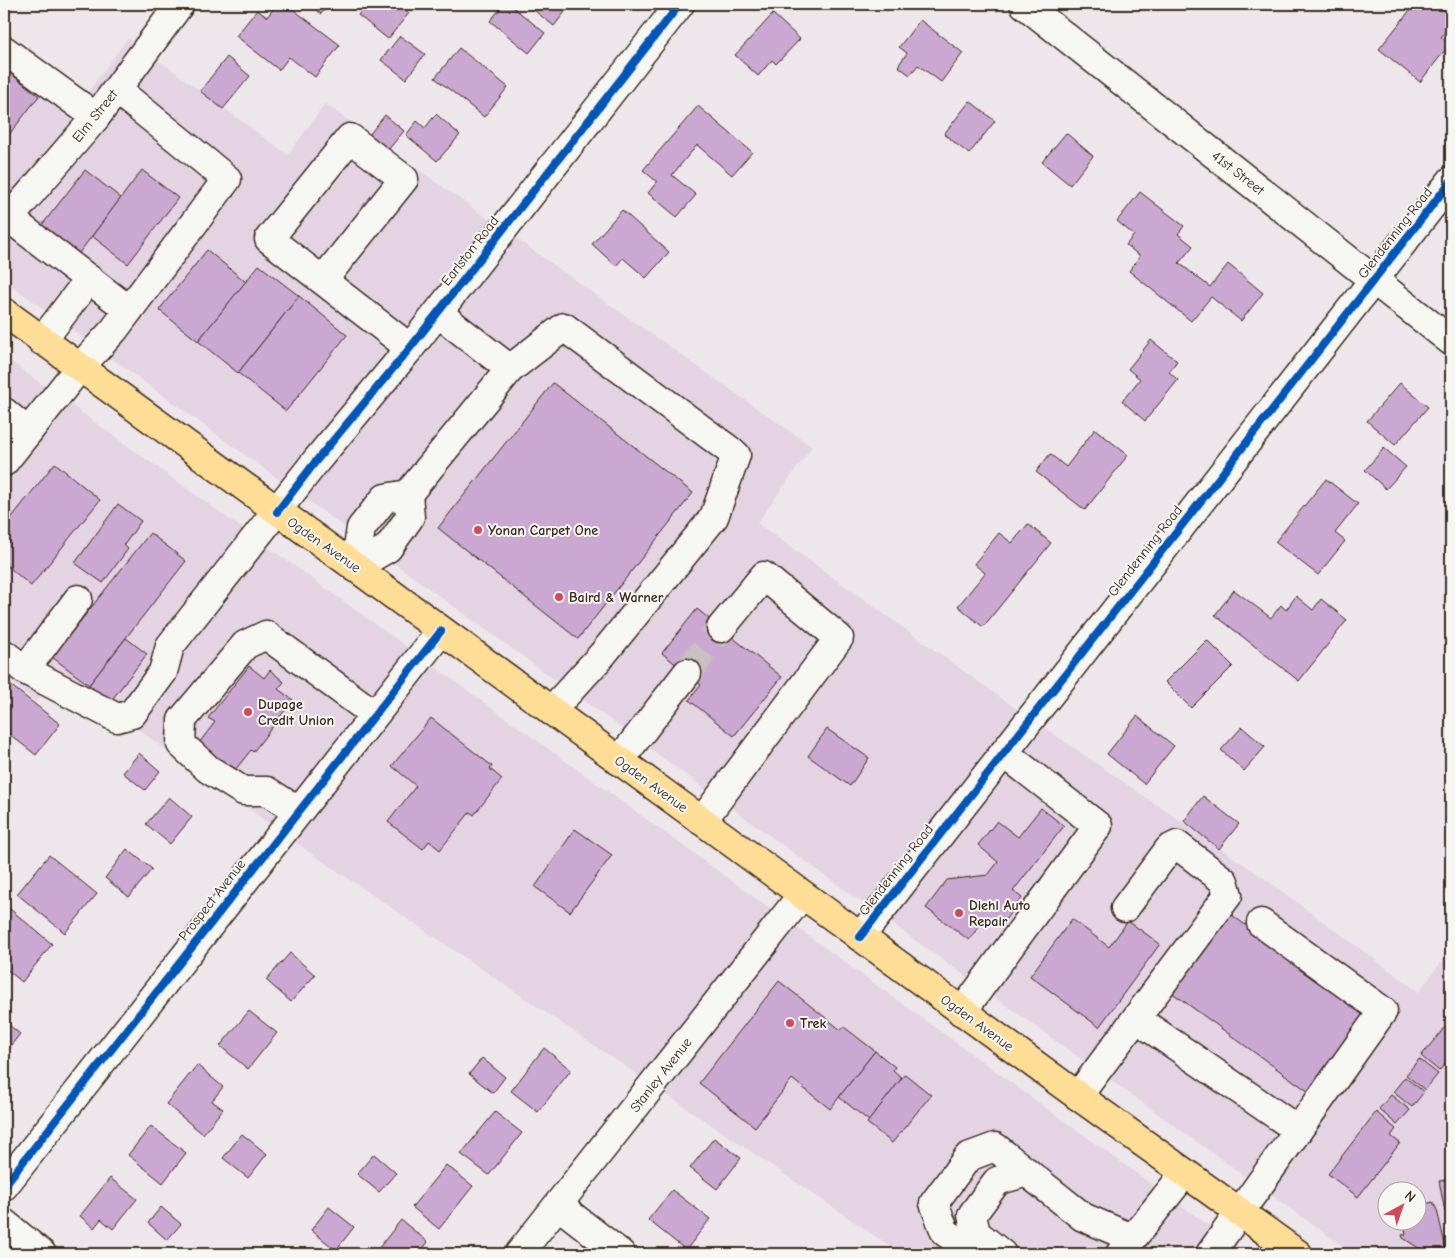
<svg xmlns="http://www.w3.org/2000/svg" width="1455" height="1258" viewBox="0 0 1455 1258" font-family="'Comic Neue',sans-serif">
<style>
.built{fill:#e3d3e3;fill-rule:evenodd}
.building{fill:#cba8d1;stroke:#3b2a1e}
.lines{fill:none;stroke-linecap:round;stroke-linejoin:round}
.minor-tunnel{stroke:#c9c0c2;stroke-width:28;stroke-dasharray:28 14;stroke-linecap:butt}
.minor-casing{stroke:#3b2a1e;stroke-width:31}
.major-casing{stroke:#3b2a1e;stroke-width:31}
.minor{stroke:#f6f6f2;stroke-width:28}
.major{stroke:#fedd96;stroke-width:28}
.cycleway-casing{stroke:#f6f6f2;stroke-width:11}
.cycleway{stroke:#0057b8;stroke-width:8}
.poi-dot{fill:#d1495b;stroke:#f6f6f2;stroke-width:2}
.labels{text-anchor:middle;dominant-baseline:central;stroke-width:4;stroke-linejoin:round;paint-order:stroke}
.street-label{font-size:14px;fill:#3b2a1e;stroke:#f6f6f2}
.poi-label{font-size:14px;font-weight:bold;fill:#3b2a1e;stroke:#f6f6f2;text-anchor:start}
</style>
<rect width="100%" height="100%" fill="#ede6eb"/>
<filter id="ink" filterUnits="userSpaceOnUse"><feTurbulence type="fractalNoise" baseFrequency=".02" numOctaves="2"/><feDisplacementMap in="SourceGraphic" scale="10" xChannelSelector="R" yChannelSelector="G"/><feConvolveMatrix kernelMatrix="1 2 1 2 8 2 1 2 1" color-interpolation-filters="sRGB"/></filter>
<g filter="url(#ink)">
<g class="built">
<path d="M128,38L288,155L325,104L812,447L757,523L1011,705L1268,881L1419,992L1451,949V1254H1354L838,885L4,280V40L85,96ZM1388,1190H1418V1220H1388Z"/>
<path d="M4,357L800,930L1248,1254H902L302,847L58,672L36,702L4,675Z"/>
</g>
<g class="building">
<path d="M277,4H286L340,45L315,77L289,57L279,70L236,36L257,10L267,17Z"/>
<path d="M309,4H329L321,14Z"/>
<path d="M367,4H397L409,13L388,39L358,15Z"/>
<path d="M504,4H509L545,33L529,53L490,21Z"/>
<path d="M526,4H571L554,26Z"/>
<path d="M1415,4H1442L1451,11V24L1441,37L1450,44L1420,82L1379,49Z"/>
<path d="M773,14L800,39L776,64L772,60L758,76L735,55Z"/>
<path d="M920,20L963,53L941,82L918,65L910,75L898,66L907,53L899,47Z"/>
<path d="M400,36L425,54L406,79L381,60Z"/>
<path d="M459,48L508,87L484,117L435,78Z"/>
<path d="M227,57L250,76L223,109L200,91Z"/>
<path d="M4,68L39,96L4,141Z"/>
<path d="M970,101L995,121L969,154L944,134Z"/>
<path d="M698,106L752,152L732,175L697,145L672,175L696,195L677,217L648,193L657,182L643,170Z"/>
<path d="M436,114L460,135L437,161L406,135L417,121L425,128Z"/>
<path d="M385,115L404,131L388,150L369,135Z"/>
<path d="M1066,133L1093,156L1070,185L1042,162Z"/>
<path d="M85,170L121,198L79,253L42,225Z"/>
<path d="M142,170L178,198L128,264L92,236Z"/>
<path d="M1140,192L1184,226L1178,234L1193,246L1179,263L1210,287L1228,264L1263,293L1241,321L1211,297L1191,321L1129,271L1140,256L1126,245L1134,235L1117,221Z"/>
<path d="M622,210L669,252L646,278L623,258L616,266L592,244Z"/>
<path d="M207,250L246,282L198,341L159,310Z"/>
<path d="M259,265L299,296L238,373L198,341Z"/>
<path d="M299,296L347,335L286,411L238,373Z"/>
<path d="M1151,340L1177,361L1169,372L1178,380L1145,421L1122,401L1140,379L1128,369Z"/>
<path d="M553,383L693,493L578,639L438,528Z"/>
<path d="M1400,383L1428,407L1395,445L1367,421Z"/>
<path d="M1095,429L1128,455L1085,510L1036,472L1050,454L1066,467Z"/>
<path d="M1384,448L1406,467L1386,489L1365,470Z"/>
<path d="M55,463L100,500L31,586L4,563V527Z"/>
<path d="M1326,479L1358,504L1335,533L1345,541L1318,575L1275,542Z"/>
<path d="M118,504L141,521L124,545L128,549L103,583L75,563Z"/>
<path d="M1028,524L1051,543L983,627L958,606L985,573L974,564L999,533L1012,543Z"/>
<path d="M150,533L186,561L89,685L52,657Z"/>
<path d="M1234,590L1271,618L1281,605L1286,610L1296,596L1313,610L1321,599L1347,620L1299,681L1215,615Z"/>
<path d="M697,609L782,677L734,736L689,700L701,685L662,653Z"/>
<path d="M126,638L147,654L110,702L89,685Z"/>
<path d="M1207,640L1233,666L1191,708L1165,682Z"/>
<path d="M249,666L264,678L270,670L284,682L278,689L293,700L253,752L251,750L231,775L196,747L215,722L208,718Z"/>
<path d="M4,680L60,724L36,755L4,730Z"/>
<path d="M1137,716L1174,746L1144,784L1107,754Z"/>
<path d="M431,718L492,766L490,769L502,779L474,815L470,812L440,850L429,841L423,849L388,822L416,786L392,766Z"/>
<path d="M1242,727L1265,747L1244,771L1221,750Z"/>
<path d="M827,729L869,758L850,786L808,756Z"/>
<path d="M139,753L160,771L145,790L123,773Z"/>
<path d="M1203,796L1239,824L1219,849L1184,821Z"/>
<path d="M169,797L192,817L170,844L146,824Z"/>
<path d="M1041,808L1064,826L1013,891L1022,898L1005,920L982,922L969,940L926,908L947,880L988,875L998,862L978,845L997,821L1018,837Z"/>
<path d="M575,829L612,855L570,912L535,887Z"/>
<path d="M127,849L152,869L129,897L105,878Z"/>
<path d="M49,855L97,894L65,933L17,894Z"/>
<path d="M4,904L52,944L22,982L4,967Z"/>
<path d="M1229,913L1366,1013L1309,1092L1171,992Z"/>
<path d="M1072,919L1109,947L1128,921L1160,944L1099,1027L1030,976Z"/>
<path d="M290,953L315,975L291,1002L266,980Z"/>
<path d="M779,981L841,1030L844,1027L875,1051L830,1109L792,1079L755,1127L699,1083Z"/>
<path d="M249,1011L277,1033L248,1069L220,1046Z"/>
<path d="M4,1021L20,1034L4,1054Z"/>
<path d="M1450,1021L1451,1022V1057L1439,1071L1421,1056Z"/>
<path d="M544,1048L571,1070L538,1112L511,1091Z"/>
<path d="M875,1051L895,1067L893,1070L902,1078L869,1121L839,1097Z"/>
<path d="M482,1058L505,1077L493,1093L469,1074Z"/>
<path d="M1419,1059L1438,1074L1425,1090L1406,1075Z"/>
<path d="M197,1065L223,1087L212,1101L223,1109L203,1134L166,1104Z"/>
<path d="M905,1074L931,1095L892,1143L867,1123Z"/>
<path d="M1405,1077L1424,1092L1412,1107L1393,1092Z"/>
<path d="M1391,1095L1410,1110L1397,1125L1379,1109Z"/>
<path d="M495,1112L522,1133L489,1175L461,1154Z"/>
<path d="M1376,1112L1396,1129L1391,1136L1400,1143L1358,1197L1328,1174Z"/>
<path d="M151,1126L186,1153L163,1183L128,1155Z"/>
<path d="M242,1134L267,1154L248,1178L223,1158Z"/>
<path d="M714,1138L741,1158L717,1189L690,1168Z"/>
<path d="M374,1154L396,1173L379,1192L357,1174Z"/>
<path d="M446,1165L473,1186L439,1229L412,1207Z"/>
<path d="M110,1178L137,1199L113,1229L101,1219L94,1228L80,1216Z"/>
<path d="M1451,1179V1211L1445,1212L1439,1181Z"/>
<path d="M672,1190L710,1219L686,1250L648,1220Z"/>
<path d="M1433,1202L1437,1210L1447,1253L1443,1254H1428L1403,1238L1402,1235L1406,1234L1403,1220H1418V1206Z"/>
<path d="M161,1207L181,1224L167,1240L148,1223Z"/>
<path d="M329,1207L354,1227L336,1250L311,1230Z"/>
<path d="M401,1220L428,1242L419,1254H374Z"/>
</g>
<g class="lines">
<path class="minor-tunnel" d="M687,673L721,628"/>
<defs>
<g id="minor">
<path d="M1024,4L1451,341"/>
<path d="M4,50L96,117"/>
<path d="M9,218L129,310"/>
<path d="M4,224L96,117L180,4"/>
<path d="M323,280L404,179L350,138L269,239L410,348"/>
<path d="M42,341L89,279"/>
<path d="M510,369L564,327L736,455L714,517L602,655L551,711"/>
<path d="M4,412L28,432"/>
<path d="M4,462L79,368L114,330L227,179L117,90"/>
<path d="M355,567L361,528L385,498L408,494L510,369L438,313"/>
<path d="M355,567L388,548L410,517L408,494"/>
<path d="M4,654L25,670L78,599"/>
<path d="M25,670L117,718L132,714L163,672L170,646L316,461L410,348L680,4"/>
<path d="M619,761L687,673"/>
<path d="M298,811L267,791H243L208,769L181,744L182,720L245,645L266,635L374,714"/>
<path d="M702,821L839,638L764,576L721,628"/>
<path d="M860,937L1451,181"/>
<path d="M962,1012L1098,826L1004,753"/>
<path d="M1150,1028L1298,1130"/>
<path d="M1078,1096L1228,895L1224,881L1177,845L1169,849L1125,908"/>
<path d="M4,1186L441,631"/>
<path d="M558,1205L621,1254"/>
<path d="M4,1223L42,1254"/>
<path d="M519,1254L802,895"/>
<path d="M976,1254L945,1232L934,1203L968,1157L995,1147L1083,1217L1132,1238"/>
<path d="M1002,1254L976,1233L972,1215L997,1181L1027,1172"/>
<path d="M1120,1254L1185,1173"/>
<path d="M1210,1254L1383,1011L1261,923"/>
</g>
<path id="major" d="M4,312L355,567L1078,1096L1298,1254"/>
</defs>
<use href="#minor" class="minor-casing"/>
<use href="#major" class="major-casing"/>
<use href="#minor" class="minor"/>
<use href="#major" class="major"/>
<defs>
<g id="cycleway">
<path d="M277,512L316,461L410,348L680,4"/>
<path d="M860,937L1451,181"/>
<path d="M4,1186L441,631"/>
</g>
</defs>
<use href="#cycleway" class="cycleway-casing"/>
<use href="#cycleway" class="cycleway"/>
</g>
</g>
<g class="poi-dot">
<circle cx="478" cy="530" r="5"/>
<circle cx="559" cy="597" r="5"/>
<circle cx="248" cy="712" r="5"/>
<circle cx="959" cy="913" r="5"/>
<circle cx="790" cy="1023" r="5"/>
</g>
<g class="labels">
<g class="street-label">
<text transform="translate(95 116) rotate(-51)">Elm Street</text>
<text transform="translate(1238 173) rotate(38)">41st Street</text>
<text transform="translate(1395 233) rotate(-52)">Glendenning Road</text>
<text transform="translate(470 251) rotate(-52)">Earlston Road</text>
<text transform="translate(324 545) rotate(35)">Ogden Avenue</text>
<text transform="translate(1145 551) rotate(-52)">Glendenning Road</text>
<text transform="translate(651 784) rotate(36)">Ogden Avenue</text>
<text transform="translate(896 870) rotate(-52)">Glendenning Road</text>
<text transform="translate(212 900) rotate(-52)">Prospect Avenue</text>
<text transform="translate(977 1023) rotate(36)">Ogden Avenue</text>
<text transform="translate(661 1075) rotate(-52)">Stanley Avenue</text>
</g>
<g class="poi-label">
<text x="488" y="530">Yonan Carpet One</text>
<text x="569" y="597">Baird &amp; Warner</text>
<text x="258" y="704">Dupage<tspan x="258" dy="16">Credit Union</tspan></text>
<text x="969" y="905">Diehl Auto<tspan x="969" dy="16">Repair</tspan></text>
<text x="800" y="1023">Trek</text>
</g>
</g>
<rect width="1455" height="1258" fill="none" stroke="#f6f6f2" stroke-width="20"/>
<rect x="10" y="10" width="1435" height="1238" fill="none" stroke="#3b2a1e" stroke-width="2" filter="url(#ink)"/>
<g transform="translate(1402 1206) rotate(40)"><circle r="24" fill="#f6f6f2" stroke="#aba49d"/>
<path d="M0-4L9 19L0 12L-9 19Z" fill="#d1495b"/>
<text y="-8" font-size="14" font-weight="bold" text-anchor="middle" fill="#3b2a1e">N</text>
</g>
</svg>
